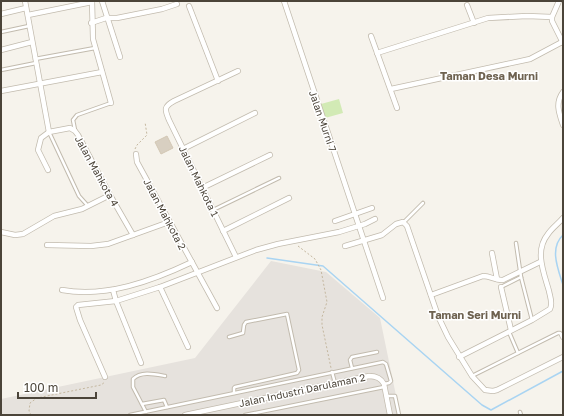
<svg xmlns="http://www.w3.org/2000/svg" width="564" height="416" viewBox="0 0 564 416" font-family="'Golos Text',sans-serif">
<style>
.industrial{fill:#e6e2dd}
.green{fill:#d2eab5}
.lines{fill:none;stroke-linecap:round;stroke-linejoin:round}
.stream{stroke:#a9d4f2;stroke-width:1.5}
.building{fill:#d8cfc1;stroke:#d3c7b4}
.lane-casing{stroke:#c2bbae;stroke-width:4.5}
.street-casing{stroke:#c2bbae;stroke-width:6}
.path{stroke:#c4b79f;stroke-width:1;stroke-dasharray:2 2;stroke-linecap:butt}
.lane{stroke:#fff;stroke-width:2.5}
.street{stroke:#fff;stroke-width:4.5}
.labels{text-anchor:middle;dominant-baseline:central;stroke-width:3;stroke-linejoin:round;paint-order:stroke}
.street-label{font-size:10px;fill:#4b4439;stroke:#fff}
.neighbourhood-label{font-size:11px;font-weight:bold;fill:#6e6250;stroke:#fff}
</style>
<rect width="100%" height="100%" fill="#f6f3ec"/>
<path class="industrial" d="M271,261L326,272L380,318L400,415H1V399L195,358Z"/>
<path class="green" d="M339,99L343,113L325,118L321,104Z"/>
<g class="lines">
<g class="stream">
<path d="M563,235C549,248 558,269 563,285"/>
<path d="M267,258L323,266L482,405L491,410L563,371"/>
</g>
</g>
<path class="building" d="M167,136L173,148L161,154L155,142Z"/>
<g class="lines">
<defs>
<g id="lane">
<path d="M1,32L29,26"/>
<path d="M35,59L95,48"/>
<path d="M1,70L36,63"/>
<path d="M75,130L73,120L77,115L111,103"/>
<path d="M49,132L79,196L88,206"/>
<path d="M213,210L279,178"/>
<path d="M404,222L423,203"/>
<path d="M516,243L521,277L532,320"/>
<path d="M501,287L521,277"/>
<path d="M509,332L518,353"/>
<path d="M229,337L243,333L244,325L246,322L287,314L299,370L297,373L235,387L234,388V393"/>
<path d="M352,368L350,360L352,357L377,352"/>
<path d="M332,372L335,383"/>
<path d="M472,376L558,333H560L562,335"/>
<path d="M387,396H395L399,415"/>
<path d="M142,404L164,400L167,407"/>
<path d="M146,412L133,387V379C141,371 154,374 165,376"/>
<path d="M520,412L521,415"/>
<path d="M130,415L383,362L386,364L391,381L389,383L384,384"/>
<path d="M245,415L384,387"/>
</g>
<g id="street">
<path d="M25,1L49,132"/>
<path d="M92,1L93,39L111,103"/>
<path d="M102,1L120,57"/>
<path d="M284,1L383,298"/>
<path d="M559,1L552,17V21L563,43"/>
<path d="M467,5L474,23"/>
<path d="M189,6L218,81"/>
<path d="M1,14L26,8"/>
<path d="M28,15L92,2"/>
<path d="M91,23L106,18H117L162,9L177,4"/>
<path d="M371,36L397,108"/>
<path d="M1,50L32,42"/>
<path d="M377,53L488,18L527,16L552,17"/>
<path d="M391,89L530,59L562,42"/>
<path d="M1,91L102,72"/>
<path d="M563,92C555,103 559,113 563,125"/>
<path d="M183,149L255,113"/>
<path d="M136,154L137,162L217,308"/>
<path d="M48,170L38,150L41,138L49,132L70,128L75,131L78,135L110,195L133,235"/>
<path d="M202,188L270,155"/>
<path d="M335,221L372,208"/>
<path d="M223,231L289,198"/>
<path d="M1,232L15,235L23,234L54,216L82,209L110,195"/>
<path d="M47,245L91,246L108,244L169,222"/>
<path d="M345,246L382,235L396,224L403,222L407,226L438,316L448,337L472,376L485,390L493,391L497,390L563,357"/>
<path d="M492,253L497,279"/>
<path d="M236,257L169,120C165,110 163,107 174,101L238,71"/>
<path d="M160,287L188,347"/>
<path d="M501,287L511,330"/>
<path d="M62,290C106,298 152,281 192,262"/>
<path d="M113,290L116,301L141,363"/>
<path d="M431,295L483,276C491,276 496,281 503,280L540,262"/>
<path d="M562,335L563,337"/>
<path d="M459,357L532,320L550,309C553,303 550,297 549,291C544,273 534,251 548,234C552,228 558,224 563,218"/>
<path d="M105,377L80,320L76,307L78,305L116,301L160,287L256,250L278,244L339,232L365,224L375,219"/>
<path d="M185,415L369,376C376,376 381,378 384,384L390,415"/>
</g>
</defs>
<use href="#lane" class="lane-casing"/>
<use href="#street" class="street-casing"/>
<g class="path">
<path d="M135,149L137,145L147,135L145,122"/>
<path d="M298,246L315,259L321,270L327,302L322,317V325L331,368"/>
<path d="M31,415L29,411L30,403L37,398L101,385L105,382"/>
</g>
<use href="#lane" class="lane"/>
<use href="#street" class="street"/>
</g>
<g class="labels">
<g class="street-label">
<text transform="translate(323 121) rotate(71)">Jalan Murni 7</text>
<text transform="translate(97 171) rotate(61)">Jalan Mahkota 4</text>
<text transform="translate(199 181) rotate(64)">Jalan Mahkota 1</text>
<text transform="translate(165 214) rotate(62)">Jalan Mahkota 2</text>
<text transform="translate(302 390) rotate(-12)">Jalan Industri Darulaman 2</text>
</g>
<g class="neighbourhood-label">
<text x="489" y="75">Taman Desa Murni</text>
<text x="475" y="314">Taman Seri Murni</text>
</g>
</g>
<rect width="564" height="416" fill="none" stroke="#4b4439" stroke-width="4"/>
<path d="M18 392v6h78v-6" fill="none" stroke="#4b4439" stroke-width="2"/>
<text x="24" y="392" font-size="12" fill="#4b4439" stroke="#ffffff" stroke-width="3" paint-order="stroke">100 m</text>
</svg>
